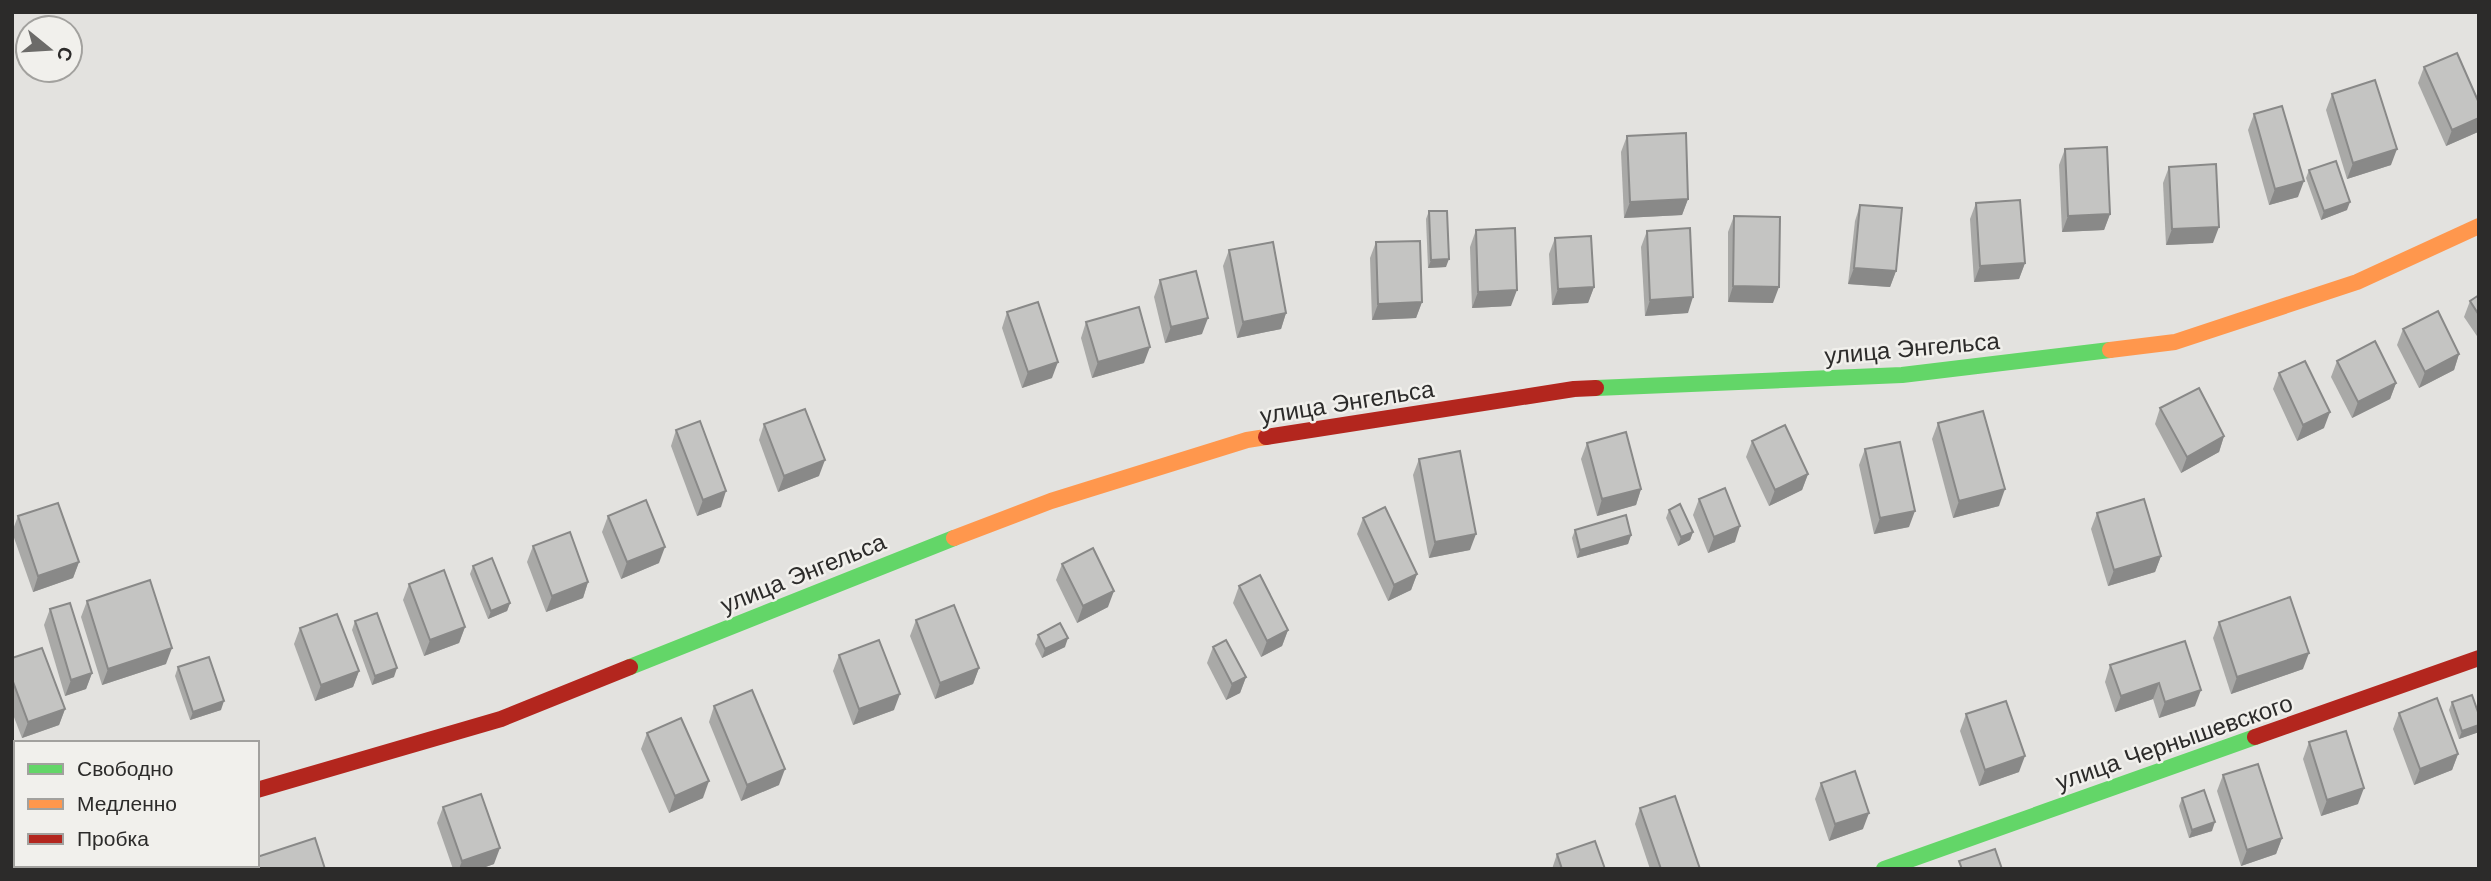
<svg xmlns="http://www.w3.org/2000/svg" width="2491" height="881" viewBox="0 0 2491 881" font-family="Helvetica,sans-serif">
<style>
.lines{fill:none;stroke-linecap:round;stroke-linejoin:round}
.fast{stroke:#63d668;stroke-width:16}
.slow{stroke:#ff974d;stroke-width:16}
.jam{stroke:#b3261e;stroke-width:16}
.wall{fill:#a9a9a7}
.shaded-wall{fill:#898988}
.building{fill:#c4c4c2;stroke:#898988;stroke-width:2}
.labels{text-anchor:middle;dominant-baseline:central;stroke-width:5;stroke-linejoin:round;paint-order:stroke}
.street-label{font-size:24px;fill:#2c2b2a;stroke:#f1f0ec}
</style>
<rect width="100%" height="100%" fill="#e3e2df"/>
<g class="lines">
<g class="fast">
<path d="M1596,388L1902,375L2110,350"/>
<path d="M630,667L954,538"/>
<path d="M1884,869L2255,737"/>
</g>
<g class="slow">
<path d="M2110,350L2175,342L2357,282L2479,226"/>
<path d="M954,538L1051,501L1247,440L1266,437"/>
</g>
<g class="jam">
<path d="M1266,437L1574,389L1596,388"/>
<path d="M2255,737L2479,658"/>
<path d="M257,790L501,719L630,667"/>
<path d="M12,862L16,861"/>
</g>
</g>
<g class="wall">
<path d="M2424,67L2478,132L2446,146L2418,83Z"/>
<path d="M2332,94L2391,165L2347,179L2326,110Z"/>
<path d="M2254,114L2298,197L2269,205L2248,130Z"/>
<path d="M1627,136L1688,199L1682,215L1624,218L1621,152Z"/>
<path d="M2065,149L2110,214L2104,230L2062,232L2059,165Z"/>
<path d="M2169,167L2213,243L2166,245L2163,183Z"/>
<path d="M2309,170L2347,210L2321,220L2306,178Z"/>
<path d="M1976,203L2025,263L2019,279L1974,282L1970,219Z"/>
<path d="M1860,205L1896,271L1890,287L1848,284L1855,221Z"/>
<path d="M1429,211L1446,267L1428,268L1426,219Z"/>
<path d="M1734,216L1773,303L1728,302V232Z"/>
<path d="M1476,230L1511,306L1472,308L1470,247Z"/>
<path d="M1647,231L1688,313L1645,316L1641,247Z"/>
<path d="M1555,238L1594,287L1588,303L1552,305L1549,254Z"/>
<path d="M1376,242L1422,302L1416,318L1372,320L1370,258Z"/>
<path d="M1229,250L1286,313L1281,329L1237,338L1223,266Z"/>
<path d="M1160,280L1202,334L1165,343L1154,297Z"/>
<path d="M2479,295V339L2464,317L2470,301Z"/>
<path d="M1007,312L1052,378L1022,388L1002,328Z"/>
<path d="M1086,322L1144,363L1092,378L1081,338Z"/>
<path d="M2403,329L2459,354L2454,370L2419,388L2397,345Z"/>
<path d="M2337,361L2396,383L2390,399L2352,418L2331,377Z"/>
<path d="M2279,373L2324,428L2297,441L2273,389Z"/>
<path d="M2160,408L2224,436L2219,452L2181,473L2155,424Z"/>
<path d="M1938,423L1999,506L1953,518L1932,439Z"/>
<path d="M764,424L819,476L778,492L759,440Z"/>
<path d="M676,430L721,507L697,516L671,446Z"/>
<path d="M1752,441L1808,474L1802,490L1769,506L1746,457Z"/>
<path d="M1587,443L1641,489L1636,505L1597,516L1581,459Z"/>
<path d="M1865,449L1909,527L1874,534L1859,465Z"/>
<path d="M1419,459L1470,550L1429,558L1413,475Z"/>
<path d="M1699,499L1735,542L1708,553L1693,515Z"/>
<path d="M1669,510L1693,532L1690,540L1678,546L1666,518Z"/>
<path d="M2097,513L2161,556L2155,572L2108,586L2091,529Z"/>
<path d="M18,516L79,562L73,578L33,592L12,532Z"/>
<path d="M608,516L659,563L621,579L602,532Z"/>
<path d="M1363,518L1417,574L1411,590L1388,601L1357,534Z"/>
<path d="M1575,530L1631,535L1628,544L1577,558L1572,538Z"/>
<path d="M533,546L588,582L583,598L546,612L527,562Z"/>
<path d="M1062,564L1108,607L1077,623L1056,580Z"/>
<path d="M473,566L510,603L507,611L488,619L470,574Z"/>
<path d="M409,584L465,627L459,643L424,656L403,600Z"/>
<path d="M1239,586L1288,630L1282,646L1261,657L1233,603Z"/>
<path d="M87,601L166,664L102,685L81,617Z"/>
<path d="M50,609L92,673L86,689L65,696L44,625Z"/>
<path d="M916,620L979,668L973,684L935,699L910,636Z"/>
<path d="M355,621L394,677L372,685L352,630Z"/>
<path d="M2219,622L2303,669L2231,694L2213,638Z"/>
<path d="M300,628L359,671L353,687L315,701L294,644Z"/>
<path d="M1038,635L1065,647L1042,658L1035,644Z"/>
<path d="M2185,641L2195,706L2159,718L2153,699L2115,712L2105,682L2110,665Z"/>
<path d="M1213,647L1246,677L1240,693L1226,700L1207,663Z"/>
<path d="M839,655L894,710L853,725L833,671Z"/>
<path d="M12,658L65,709L59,725L22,738L12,712Z"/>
<path d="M178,667L221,710L190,720L175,676Z"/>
<path d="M2452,702L2479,732L2459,739L2449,710Z"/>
<path d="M714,706L779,785L741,801L709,722Z"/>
<path d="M2399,713L2458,754L2452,770L2414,785L2393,729Z"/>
<path d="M1966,714L2019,772L1979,786L1960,731Z"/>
<path d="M647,733L703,798L669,813L641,749Z"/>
<path d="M2309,742L2358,804L2321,816L2303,759Z"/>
<path d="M2223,775L2282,838L2276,854L2241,866L2217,791Z"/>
<path d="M1821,783L1863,829L1829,841L1815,799Z"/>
<path d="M2182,798L2212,831L2189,838L2179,806Z"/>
<path d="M443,807L494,864L480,869H453L437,823Z"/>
<path d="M1640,808L1700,869H1650L1635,824Z"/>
<path d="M1557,854L1605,869H1552Z"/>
</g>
<g class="shaded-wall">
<path d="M2479,118L2478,132L2446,146L2452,130Z"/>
<path d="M2397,149L2391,165L2347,179L2353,163Z"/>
<path d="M2304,181L2298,197L2269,205L2275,189Z"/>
<path d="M1688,199L1682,215L1624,218L1630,202Z"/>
<path d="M2350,202L2347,210L2321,220L2324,211Z"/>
<path d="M2110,214L2104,230L2062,232L2068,216Z"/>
<path d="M2219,227L2213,243L2166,245L2172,229Z"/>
<path d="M1449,259L1446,267L1428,268L1431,260Z"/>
<path d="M2025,263L2019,279L1974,282L1980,266Z"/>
<path d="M1854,268L1896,271L1890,287L1848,284Z"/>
<path d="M1733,286L1779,287L1773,303L1728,302Z"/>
<path d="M1594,287L1588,303L1552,305L1558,289Z"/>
<path d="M1517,290L1511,306L1472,308L1478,292Z"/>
<path d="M1693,297L1688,313L1645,316L1650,300Z"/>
<path d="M1422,302L1416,318L1372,320L1378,304Z"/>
<path d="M1286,313L1281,329L1237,338L1243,322Z"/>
<path d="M1208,318L1202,334L1165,343L1171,327Z"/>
<path d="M1150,347L1144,363L1092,378L1098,362Z"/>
<path d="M2459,354L2454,370L2419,388L2425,372Z"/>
<path d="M1058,362L1052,378L1022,388L1028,372Z"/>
<path d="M2396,383L2390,399L2352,418L2358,402Z"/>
<path d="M2330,412L2324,428L2297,441L2303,425Z"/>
<path d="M2224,436L2219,452L2181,473L2187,457Z"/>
<path d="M825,460L819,476L778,492L784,476Z"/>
<path d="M1808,474L1802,490L1769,506L1775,490Z"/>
<path d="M1641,489L1636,505L1597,516L1602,499Z"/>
<path d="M2005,489L1999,506L1953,518L1959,501Z"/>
<path d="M726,491L721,507L697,516L703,500Z"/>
<path d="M1915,511L1909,527L1874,534L1880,518Z"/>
<path d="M1740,526L1735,542L1708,553L1714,537Z"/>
<path d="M1693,532L1690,540L1678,546L1681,537Z"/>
<path d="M1476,534L1470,550L1429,558L1435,542Z"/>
<path d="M1631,535L1628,544L1577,558L1580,550Z"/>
<path d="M665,547L659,563L621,579L627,562Z"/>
<path d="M2161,556L2155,572L2108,586L2114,570Z"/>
<path d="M79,562L73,578L33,592L38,576Z"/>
<path d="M1417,574L1411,590L1388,601L1394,585Z"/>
<path d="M588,582L583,598L546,612L552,596Z"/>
<path d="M1114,591L1108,607L1077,623L1083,606Z"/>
<path d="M510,603L507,611L488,619L491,611Z"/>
<path d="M465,627L459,643L424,656L430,640Z"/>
<path d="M1288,630L1282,646L1261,657L1267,641Z"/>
<path d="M1068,638L1065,647L1042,658L1045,649Z"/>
<path d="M172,648L166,664L102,685L108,669Z"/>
<path d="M2309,653L2303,669L2231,694L2237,677Z"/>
<path d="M397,668L394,677L372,685L375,676Z"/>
<path d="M979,668L973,684L935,699L940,683Z"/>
<path d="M359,671L353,687L315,701L321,685Z"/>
<path d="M92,673L86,689L65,696L71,680Z"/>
<path d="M1246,677L1240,693L1226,700L1232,684Z"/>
<path d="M2159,683L2153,699L2115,712L2121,696Z"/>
<path d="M2201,690L2195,706L2159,718L2165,702Z"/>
<path d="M900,694L894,710L853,725L859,709Z"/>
<path d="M224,701L221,710L190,720L193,712Z"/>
<path d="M65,709L59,725L22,738L28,722Z"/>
<path d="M2479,725V732L2459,739L2462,731Z"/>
<path d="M2458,754L2452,770L2414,785L2420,769Z"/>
<path d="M2025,756L2019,772L1979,786L1985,770Z"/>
<path d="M785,769L779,785L741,801L747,785Z"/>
<path d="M16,776V783L12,785V777Z"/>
<path d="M709,781L703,798L669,813L675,796Z"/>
<path d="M2364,788L2358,804L2321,816L2327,800Z"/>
<path d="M1869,813L1863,829L1829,841L1835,824Z"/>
<path d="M2215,822L2212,831L2189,838L2192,830Z"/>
<path d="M2282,838L2276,854L2241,866L2247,850Z"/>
<path d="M500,848L494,864L480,869H459L462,861Z"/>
</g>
<g class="building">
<path d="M2457,53L2479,103V118L2452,130L2424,67Z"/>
<path d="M2375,80L2397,149L2353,163L2332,94Z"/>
<path d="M2282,106L2304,181L2275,189L2254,114Z"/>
<path d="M1686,133L1688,199L1630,202L1627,136Z"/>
<path d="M2107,147L2110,214L2068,216L2065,149Z"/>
<path d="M2336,161L2350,202L2324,211L2309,170Z"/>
<path d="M2216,164L2219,227L2172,229L2169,167Z"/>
<path d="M2020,200L2025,263L1980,266L1976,203Z"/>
<path d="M1860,205L1902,208L1896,271L1854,268Z"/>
<path d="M1429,211H1447L1449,259L1431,260Z"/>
<path d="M1734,216L1780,217L1779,287L1733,286Z"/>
<path d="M1515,228L1517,290L1478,292L1476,230Z"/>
<path d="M1690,228L1693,297L1650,300L1647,231Z"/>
<path d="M1591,236L1594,287L1558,289L1555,238Z"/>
<path d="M1420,241L1422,302L1378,304L1376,242Z"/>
<path d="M1273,242L1286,313L1243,322L1229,250Z"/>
<path d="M1196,271L1208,318L1171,327L1160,280Z"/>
<path d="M2479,295V315L2470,301Z"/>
<path d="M1038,302L1058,362L1028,372L1007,312Z"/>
<path d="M1139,307L1150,347L1098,362L1086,322Z"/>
<path d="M2438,311L2459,354L2425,372L2403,329Z"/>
<path d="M2375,341L2396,383L2358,402L2337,361Z"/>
<path d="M2305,361L2330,412L2303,425L2279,373Z"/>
<path d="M2199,388L2224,436L2187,457L2160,408Z"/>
<path d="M805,409L825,460L784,476L764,424Z"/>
<path d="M1983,411L2005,489L1959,501L1938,423Z"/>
<path d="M700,421L726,491L703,500L676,430Z"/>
<path d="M1785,425L1808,474L1775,490L1752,441Z"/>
<path d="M1626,432L1641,489L1602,499L1587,443Z"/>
<path d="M1900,442L1915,511L1880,518L1865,449Z"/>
<path d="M1460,451L1476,534L1435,542L1419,459Z"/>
<path d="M1725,488L1740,526L1714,537L1699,499Z"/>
<path d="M2144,499L2161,556L2114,570L2097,513Z"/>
<path d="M646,500L665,547L627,562L608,516Z"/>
<path d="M58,503L79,562L38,576L18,516Z"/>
<path d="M1680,504L1693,532L1681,537L1669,510Z"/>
<path d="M1385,507L1417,574L1394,585L1363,518Z"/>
<path d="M1626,515L1631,535L1580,550L1575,530Z"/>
<path d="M570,532L588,582L552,596L533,546Z"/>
<path d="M1093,548L1114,591L1083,606L1062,564Z"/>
<path d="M492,558L510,603L491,611L473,566Z"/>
<path d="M444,570L465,627L430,640L409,584Z"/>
<path d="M1260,575L1288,630L1267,641L1239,586Z"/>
<path d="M150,580L172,648L108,669L87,601Z"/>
<path d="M2290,597L2309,653L2237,677L2219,622Z"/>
<path d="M70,603L92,673L71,680L50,609Z"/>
<path d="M954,605L979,668L940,683L916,620Z"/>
<path d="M377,613L397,668L375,676L355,621Z"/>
<path d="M337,614L359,671L321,685L300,628Z"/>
<path d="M1060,623L1068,638L1045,649L1038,635Z"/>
<path d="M879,640L900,694L859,709L839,655Z"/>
<path d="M1226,640L1246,677L1232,684L1213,647Z"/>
<path d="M2185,641L2201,690L2165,702L2159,683L2121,696L2110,665Z"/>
<path d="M42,648L65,709L28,722L12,679V658Z"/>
<path d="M209,657L224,701L193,712L178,667Z"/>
<path d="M752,690L785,769L747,785L714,706Z"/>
<path d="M2472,695L2479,715V725L2462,731L2452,702Z"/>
<path d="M2437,698L2458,754L2420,769L2399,713Z"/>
<path d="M2006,701L2025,756L1985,770L1966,714Z"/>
<path d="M681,718L709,781L675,796L647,733Z"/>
<path d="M2346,731L2364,788L2327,800L2309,742Z"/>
<path d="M12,744L16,754V776L12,777Z"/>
<path d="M2258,764L2282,838L2247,850L2223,775Z"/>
<path d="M1855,771L1869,813L1835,824L1821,783Z"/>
<path d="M2204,790L2215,822L2192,830L2182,798Z"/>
<path d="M481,794L500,848L462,861L443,807Z"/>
<path d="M1675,796L1700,869H1661L1640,808Z"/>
<path d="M315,838L325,869H247L246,865H257V857Z"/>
<path d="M1595,841L1605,869H1562L1557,854Z"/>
<path d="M1995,849L2002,869H1962L1959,861Z"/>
</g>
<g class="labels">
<g class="street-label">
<text transform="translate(1912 348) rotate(-5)">улица Энгельса</text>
<text transform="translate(1347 402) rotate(-9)">улица Энгельса</text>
<text transform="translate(803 573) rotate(-22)">улица Энгельса</text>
<text transform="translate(2174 742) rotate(-19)">улица Чернышевского</text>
</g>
</g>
<rect width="2491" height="881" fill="none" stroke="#2c2b2a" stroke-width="28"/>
<rect x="14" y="741" width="245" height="126" fill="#f1f0ec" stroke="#a2a19e" stroke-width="2"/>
<rect x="28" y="764" width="35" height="10" fill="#63d668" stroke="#a2a19e" stroke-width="2"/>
<text x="77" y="776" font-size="21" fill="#2c2b2a">Свободно</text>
<rect x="28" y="799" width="35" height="10" fill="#ff974d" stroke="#a2a19e" stroke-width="2"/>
<text x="77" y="811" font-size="21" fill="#2c2b2a">Медленно</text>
<rect x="28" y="834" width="35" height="10" fill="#b3261e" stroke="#a2a19e" stroke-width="2"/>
<text x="77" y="846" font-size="21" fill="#2c2b2a">Пробка</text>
<g transform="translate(49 49) rotate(108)"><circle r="33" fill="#f1f0ec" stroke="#a2a19e" stroke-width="2"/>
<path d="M0-5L12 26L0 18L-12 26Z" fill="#6c6b69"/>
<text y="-10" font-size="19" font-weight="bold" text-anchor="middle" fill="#2c2b2a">С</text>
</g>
</svg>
